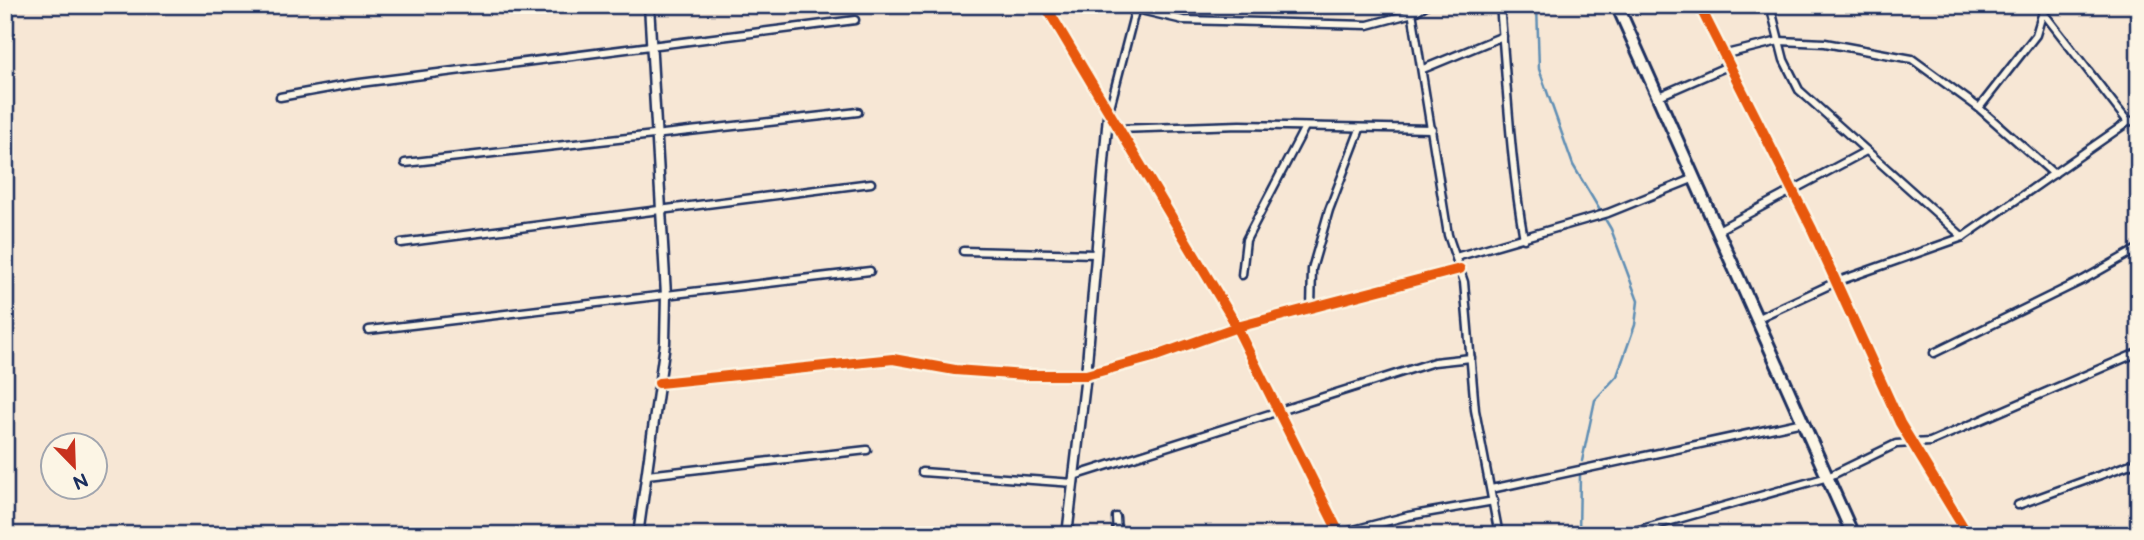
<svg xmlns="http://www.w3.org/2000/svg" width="2144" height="540" viewBox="0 0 2144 540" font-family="'Balsamiq Sans',sans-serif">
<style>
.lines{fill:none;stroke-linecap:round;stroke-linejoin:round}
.stream{stroke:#5f8eb4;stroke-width:2.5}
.minor-casing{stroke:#1b2f5e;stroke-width:11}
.tertiary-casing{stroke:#1b2f5e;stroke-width:13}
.primary-casing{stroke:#1b2f5e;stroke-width:16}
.minor{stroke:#fcf5e5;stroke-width:6}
.tertiary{stroke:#fcf5e5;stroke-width:8}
.primary{stroke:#fcf5e5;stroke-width:10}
.cycleway-casing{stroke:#fcf5e5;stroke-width:15}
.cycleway{stroke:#e8590c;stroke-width:10}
</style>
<rect width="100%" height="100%" fill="#f7e7d5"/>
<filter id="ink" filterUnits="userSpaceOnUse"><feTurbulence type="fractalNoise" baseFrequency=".0143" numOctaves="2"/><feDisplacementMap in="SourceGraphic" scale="14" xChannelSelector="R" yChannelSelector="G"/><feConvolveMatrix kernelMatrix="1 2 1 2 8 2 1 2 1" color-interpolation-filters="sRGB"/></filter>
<g filter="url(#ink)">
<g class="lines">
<g class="stream">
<path d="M1537,5L1539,69L1573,165L1611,229L1638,301L1635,325L1617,376L1595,400L1582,461"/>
<path d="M1579,535L1580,475"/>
</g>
<defs>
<g id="minor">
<path d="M1045,5L1232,318L1340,535"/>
<path d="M1411,5L1448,235L1464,282L1475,410L1499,535"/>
<path d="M1500,5C1507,83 1510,162 1524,239"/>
<path d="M1699,5L1812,229L1900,423L1968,535"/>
<path d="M1770,5L1784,60L1799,90L1963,237"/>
<path d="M1136,9L1183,20L1368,25L1413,13L1426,5"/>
<path d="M2042,11L2128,122"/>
<path d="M1722,55L1779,41L1825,43L1912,59L1979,108L2054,174"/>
<path d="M1423,69L1503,36"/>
<path d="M1659,96L1728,66"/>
<path d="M280,97L352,84L855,20"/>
<path d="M1979,108L2036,35L2045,5"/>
<path d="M1108,115L1136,7"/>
<path d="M1117,129L1240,125L1432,129"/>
<path d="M405,163L858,112"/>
<path d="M1718,230L1866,151"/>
<path d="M401,243L871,183"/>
<path d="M963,251L1097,254"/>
<path d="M1456,257L1608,213L1695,178"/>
<path d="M1242,275L1246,240L1305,127"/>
<path d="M1311,308L1312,269L1329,210L1360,129"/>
<path d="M1756,319L1836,282L1963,237L2128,122L2139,119"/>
<path d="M369,330L870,271"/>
<path d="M1934,353L2083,280L2139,248"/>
<path d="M659,383L893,359L955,370L1025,375H1086L1153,357L1237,327L1460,269"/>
<path d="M922,472L1074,483"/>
<path d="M647,475L867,450"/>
<path d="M1074,476L1434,362L1471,358"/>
<path d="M1491,489L1803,422"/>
<path d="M2018,505L2139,461"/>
<path d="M1116,517L1117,535"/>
<path d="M1334,535L1408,516L1494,501"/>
<path d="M1621,535L1828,477L1896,444L1930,442L2139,352"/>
</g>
<g id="tertiary">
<path d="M638,535L665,343L666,295L649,5"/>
<path d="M1067,535L1086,375L1108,115"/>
</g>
<path id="primary" d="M1617,5L1853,535"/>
</defs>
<use href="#minor" class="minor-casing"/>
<use href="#tertiary" class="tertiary-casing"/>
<use href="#primary" class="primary-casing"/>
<use href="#minor" class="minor"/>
<use href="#tertiary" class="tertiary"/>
<use href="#primary" class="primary"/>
<defs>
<g id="cycleway">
<path d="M1045,5L1232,318L1340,535"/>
<path d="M1699,5L1812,229L1900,423L1968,535"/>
<path d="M659,383L893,359L955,370L1025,375H1086L1153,357L1237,327L1460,269"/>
</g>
</defs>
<use href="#cycleway" class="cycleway-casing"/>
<use href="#cycleway" class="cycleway"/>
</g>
</g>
<rect width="2144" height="540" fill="none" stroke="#fcf5e5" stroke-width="28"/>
<rect x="14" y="14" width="2116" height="512" fill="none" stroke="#1b2f5e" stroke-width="2.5" filter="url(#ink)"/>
<g transform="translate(74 466) rotate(157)"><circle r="33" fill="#fcf5e5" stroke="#a2a6af" stroke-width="2"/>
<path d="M0-5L12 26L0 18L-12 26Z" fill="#c8321e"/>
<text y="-10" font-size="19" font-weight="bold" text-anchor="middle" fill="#1b2f5e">N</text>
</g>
</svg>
